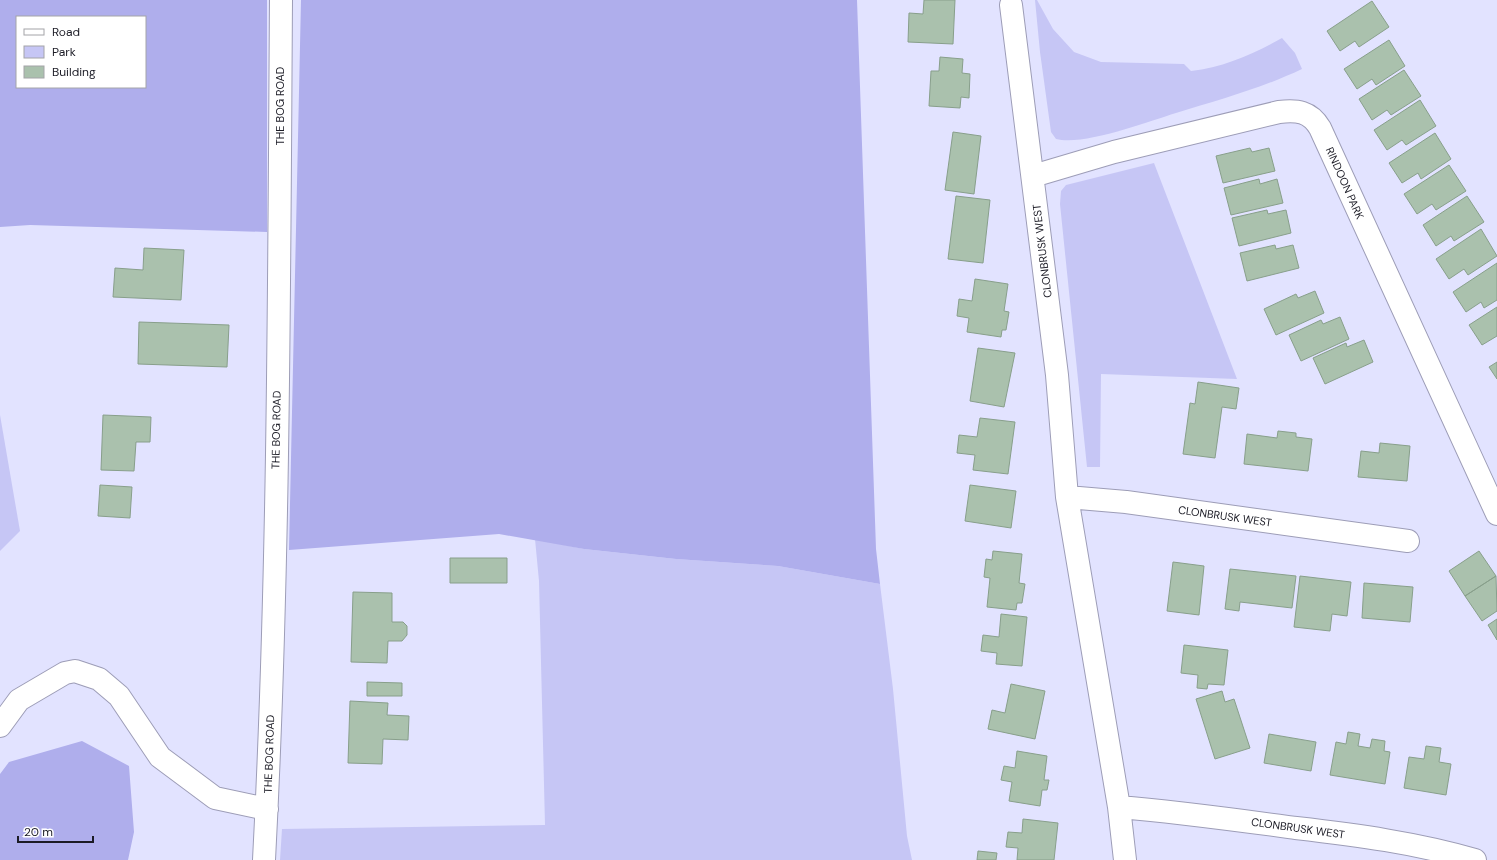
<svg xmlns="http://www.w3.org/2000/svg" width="1497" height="860" font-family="'DM Sans',sans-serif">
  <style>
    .green { fill: #c6c6f5 }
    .forest { fill: #afaeec; fill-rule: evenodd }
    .building { fill: #aac1ad; stroke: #889f8b }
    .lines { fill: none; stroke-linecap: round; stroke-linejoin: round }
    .minor-casing { stroke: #9d9db7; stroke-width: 24 }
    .minor { stroke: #fff; stroke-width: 22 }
    .labels { text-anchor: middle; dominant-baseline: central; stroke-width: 4; stroke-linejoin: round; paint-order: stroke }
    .street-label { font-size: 11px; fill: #1b1b25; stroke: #fff }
  </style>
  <rect width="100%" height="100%" fill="#e2e3ff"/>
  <!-- green -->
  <path class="green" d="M 1035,0 L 1037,0 L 1053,29 L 1074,52 L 1101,62 L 1184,64 L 1191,71 C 1224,67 1253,54 1282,38 L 1295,53 L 1302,69 C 1262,88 1219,100 1176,113 C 1147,122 1084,146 1056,139 L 1051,132 L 1040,52 Z
    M 1154,163 L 1237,379 L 1101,374 L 1100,467 L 1087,467 L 1060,204 L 1061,191 L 1066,185 Z
    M 0,415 L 20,531 L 0,551 Z
    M 535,539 L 584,549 L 676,559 L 778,566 L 880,584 L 893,689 L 907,836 L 912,860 L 280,860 L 282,829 L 545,825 L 539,581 Z"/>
  <!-- forest -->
  <path class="forest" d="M 0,0 L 267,0 L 267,232 L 30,225 L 0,227 ZM 17,17 L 145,17 L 145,87 L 17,87 Z
    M 301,0 L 857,0 L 876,549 L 880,584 L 778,566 L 676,559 L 584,549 L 499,534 L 289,550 Z
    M 82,741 L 129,766 L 134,832 L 128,860 L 0,860 L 0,774 L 9,762 Z"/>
  <!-- building -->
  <path class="building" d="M 924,0 L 955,0 L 953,44 L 908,42 L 909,13 L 923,14 Z
    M 1372,1 L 1389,27 L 1359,47 L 1355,41 L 1340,51 L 1327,31 Z
    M 1389,40 L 1405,66 L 1376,85 L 1372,79 L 1357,89 L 1344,69 Z
    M 940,57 L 963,59 L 962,73 L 970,74 L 969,98 L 961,97 L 960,108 L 929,106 L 931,71 L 939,71 Z
    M 1404,70 L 1421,96 L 1391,115 L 1387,110 L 1372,120 L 1359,99 Z
    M 1420,100 L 1436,126 L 1406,145 L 1402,140 L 1387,150 L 1374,130 Z
    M 953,132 L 981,136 L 974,194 L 945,190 Z
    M 1435,133 L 1451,159 L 1421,179 L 1418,173 L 1402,183 L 1389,163 Z
    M 1250,148 L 1252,152 L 1269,148 L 1275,171 L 1223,183 L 1216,156 Z
    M 1449,165 L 1466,191 L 1436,210 L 1432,204 L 1417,214 L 1404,194 Z
    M 1259,179 L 1260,184 L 1277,179 L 1283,203 L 1231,215 L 1224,188 Z
    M 956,196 L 990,200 L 983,263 L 948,259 Z
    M 1467,196 L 1484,222 L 1454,241 L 1451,236 L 1436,246 L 1423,225 Z
    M 1267,210 L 1268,214 L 1286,210 L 1291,233 L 1239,246 L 1232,218 Z
    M 1481,229 L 1497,256 L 1468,275 L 1464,269 L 1449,279 L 1436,259 Z
    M 1275,245 L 1276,249 L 1293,245 L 1299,268 L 1247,281 L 1240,253 Z
    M 144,248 L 184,250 L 181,300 L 113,297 L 115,268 L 143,270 Z
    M 1497,263 L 1497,300 L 1484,308 L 1481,302 L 1466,312 L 1453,292 Z
    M 975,279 L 1008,284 L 1004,311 L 1009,312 L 1006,330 L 1002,330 L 1001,337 L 967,332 L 969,318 L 957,316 L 959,299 L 972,301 Z
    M 1315,291 L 1324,313 L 1276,335 L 1264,309 L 1296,294 L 1298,298 Z
    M 1497,307 L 1497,336 L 1482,345 L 1469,325 Z
    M 1340,317 L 1349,339 L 1301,361 L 1289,335 L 1321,320 L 1323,324 Z
    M 139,322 L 229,325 L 227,367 L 138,364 Z
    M 1364,340 L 1373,362 L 1325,384 L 1313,358 L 1346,343 L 1347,347 Z
    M 978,348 L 1015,353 L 1004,407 L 970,401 Z
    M 1497,362 L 1497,379 L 1489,367 Z
    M 1198,382 L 1239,388 L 1236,409 L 1222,407 L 1215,458 L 1183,454 L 1190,403 L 1195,404 Z
    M 103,415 L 151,417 L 150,442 L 136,442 L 134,471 L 101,470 Z
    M 980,418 L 1015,422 L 1008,474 L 973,470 L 975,455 L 957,453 L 959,435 L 977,437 Z
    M 1278,431 L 1296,433 L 1296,437 L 1312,439 L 1308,471 L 1244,464 L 1247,434 L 1277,438 Z
    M 1380,443 L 1410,446 L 1407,481 L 1358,477 L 1361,451 L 1379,453 Z
    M 100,485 L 132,487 L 130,518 L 98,516 Z
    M 970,485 L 1016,491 L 1011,528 L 965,521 Z
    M 993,551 L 1022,554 L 1019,583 L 1025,584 L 1022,603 L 1017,603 L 1016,610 L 987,607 L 990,578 L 984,577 L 986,559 L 992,560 Z
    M 1479,551 L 1496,576 L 1465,596 L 1449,571 Z
    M 450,558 L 507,558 L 507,583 L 450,583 Z
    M 1173,562 L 1204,566 L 1199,615 L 1167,611 Z
    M 1230,569 L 1296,576 L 1292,608 L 1240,602 L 1239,611 L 1225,609 Z
    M 1300,576 L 1351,582 L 1347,616 L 1332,614 L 1330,631 L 1294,627 Z
    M 1496,576 L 1497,611 L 1482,621 L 1465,596 Z
    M 1364,583 L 1413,587 L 1410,622 L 1362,618 Z
    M 353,592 L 392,593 L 392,622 L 403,622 L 407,626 L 407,635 L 402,641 L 388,641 L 387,663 L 351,662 Z
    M 1001,614 L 1027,617 L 1022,666 L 996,664 L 997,653 L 981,651 L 983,635 L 999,637 Z
    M 1497,619 L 1497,640 L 1488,625 Z
    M 1184,645 L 1228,650 L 1224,685 L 1208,684 L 1207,689 L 1197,688 L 1198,675 L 1181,673 Z
    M 367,682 L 402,683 L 402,696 L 367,696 Z
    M 1011,684 L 1045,691 L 1035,739 L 988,729 L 992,710 L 1005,713 Z
    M 1222,691 L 1225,702 L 1234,699 L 1250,748 L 1215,759 L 1196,699 Z
    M 350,701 L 388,703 L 387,715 L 409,716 L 408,740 L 383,739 L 382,764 L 348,763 Z
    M 1348,732 L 1360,734 L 1358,746 L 1370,748 L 1372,739 L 1385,741 L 1384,751 L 1390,752 L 1385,784 L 1330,775 L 1336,742 L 1346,744 Z
    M 1269,734 L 1316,742 L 1311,771 L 1264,763 Z
    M 1426,746 L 1441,748 L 1439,762 L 1451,764 L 1446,795 L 1404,788 L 1409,757 L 1424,759 Z
    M 1017,751 L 1047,756 L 1044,780 L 1049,780 L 1047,790 L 1042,790 L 1040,806 L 1009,801 L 1012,782 L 1001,780 L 1004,766 L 1015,768 Z
    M 1023,819 L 1058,823 L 1054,860 L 1017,860 L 1018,848 L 1006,847 L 1008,832 L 1022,833 Z
    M 978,851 L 997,853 L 996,860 L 977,860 Z"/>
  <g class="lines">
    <defs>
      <path id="minor" d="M 1011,5 L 1057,375 L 1067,497 L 1119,807 L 1125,860
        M 1033,176 L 1114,152 L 1279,112 C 1297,110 1310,111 1320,128 L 1497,514
        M 1067,497 L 1126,502 L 1408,541
        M 0,726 L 19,700 L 65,673 L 75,671 L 99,679 L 119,696 L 160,757 L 215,798 L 267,809
        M 1119,807 C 1179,812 1237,820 1296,828 C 1356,835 1417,843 1475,860
        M 264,860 C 279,574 279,287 281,0"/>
    </defs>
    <!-- minor casing -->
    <use href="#minor" class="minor-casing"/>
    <!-- minor -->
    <use href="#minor" class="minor"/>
  </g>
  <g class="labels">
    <!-- street labels -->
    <g class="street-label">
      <text transform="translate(280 106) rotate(-90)">THE BOG ROAD</text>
      <text transform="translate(1345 183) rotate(66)">RINDOON PARK</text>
      <text transform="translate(1042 251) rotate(-97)">CLONBRUSK WEST</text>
      <text transform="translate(276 430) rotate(-89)">THE BOG ROAD</text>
      <text transform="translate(1225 516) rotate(8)">CLONBRUSK WEST</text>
      <text transform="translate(269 754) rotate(-88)">THE BOG ROAD</text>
      <text transform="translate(1298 828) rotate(8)">CLONBRUSK WEST</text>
    </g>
  </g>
  <!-- legend -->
  <rect x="16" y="16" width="130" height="72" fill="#ffffff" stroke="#a4a4a8"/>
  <rect x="24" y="29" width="20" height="6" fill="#ffffff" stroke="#a4a4a8"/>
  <text x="52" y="36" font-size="12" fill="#1b1b25">Road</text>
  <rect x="24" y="46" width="20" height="12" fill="#c6c6f5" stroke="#a4a4a8"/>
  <text x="52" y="56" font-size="12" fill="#1b1b25">Park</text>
  <rect x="24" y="66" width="20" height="12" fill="#aac1ad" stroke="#a4a4a8"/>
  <text x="52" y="76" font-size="12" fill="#1b1b25">Building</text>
  <!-- scale -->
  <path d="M18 836v6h75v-6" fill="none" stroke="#1b1b25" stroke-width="2"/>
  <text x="24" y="836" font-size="12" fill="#1b1b25" stroke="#ffffff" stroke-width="3" paint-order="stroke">20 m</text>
</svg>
